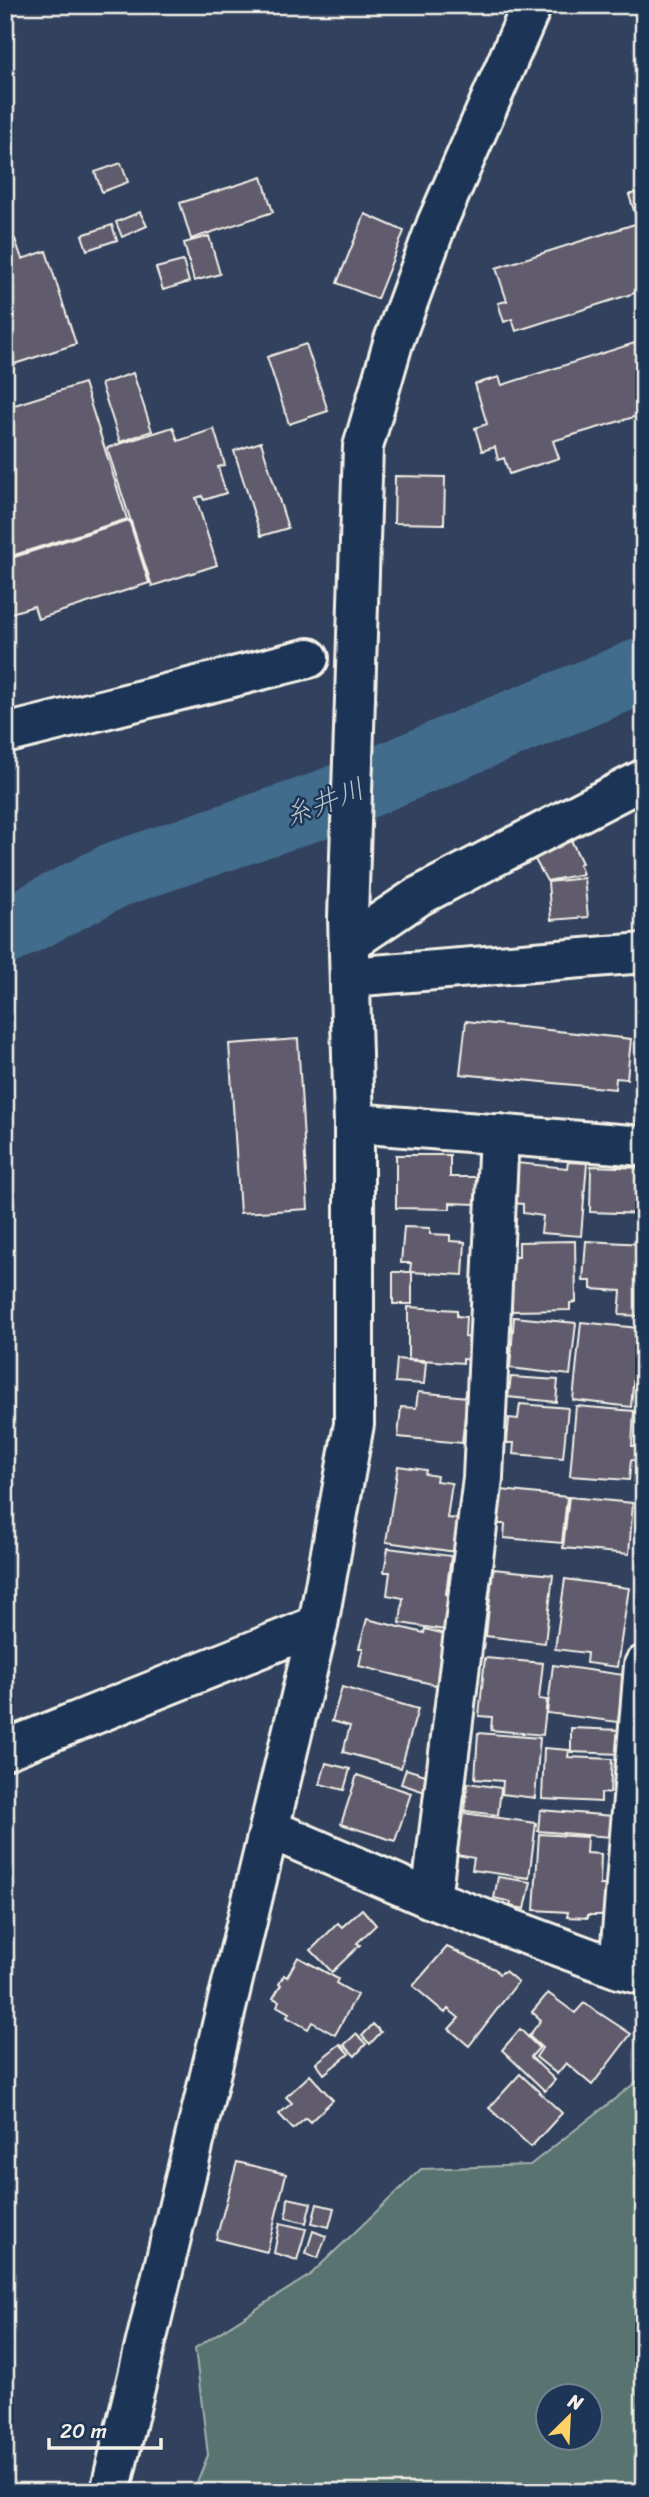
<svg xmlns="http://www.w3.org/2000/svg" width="649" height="2497" font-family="Sriracha,'Klee One',sans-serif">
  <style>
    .green { fill: #597370; stroke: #a6b2ac; stroke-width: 2; fill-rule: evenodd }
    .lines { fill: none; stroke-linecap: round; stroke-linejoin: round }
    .river { stroke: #436c8b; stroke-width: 66 }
    .building { fill: #605c6d; stroke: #f4f1e8; stroke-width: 2 }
    .minor-casing { stroke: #f4f1e8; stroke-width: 44 }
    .minor { stroke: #1d3557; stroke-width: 38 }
    .labels { text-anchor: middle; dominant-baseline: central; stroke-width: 5; stroke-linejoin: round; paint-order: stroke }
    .water-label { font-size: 28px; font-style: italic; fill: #b6c2c7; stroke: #1d3557 }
  </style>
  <rect width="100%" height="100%" fill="#31415e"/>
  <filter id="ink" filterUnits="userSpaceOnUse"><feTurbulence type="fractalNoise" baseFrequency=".0143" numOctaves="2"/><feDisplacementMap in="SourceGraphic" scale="14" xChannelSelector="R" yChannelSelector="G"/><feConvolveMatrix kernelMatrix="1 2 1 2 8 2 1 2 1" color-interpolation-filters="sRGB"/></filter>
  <g filter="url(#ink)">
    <!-- green -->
    <path class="green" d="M 644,2076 L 644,2492 L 193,2492 L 208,2455 L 195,2348 L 310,2275 L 421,2169 L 530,2165 ZM 548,2396 L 590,2396 L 590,2438 L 548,2438 Z"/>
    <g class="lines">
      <!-- river -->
      <path class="river" d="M 5,932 L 115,875 L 318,806 L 457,746 L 644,670"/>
    </g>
    <!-- building -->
    <path class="building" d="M 121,163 L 128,182 L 102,192 L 95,172 Z
      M 262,177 L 273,212 L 191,239 L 180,203 Z
      M 644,190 L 644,290 L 516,331 L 512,319 L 504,322 L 498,303 L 507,301 L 496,268 L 638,223 L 629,195 Z
      M 140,212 L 147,226 L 122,237 L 116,222 Z
      M 365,214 L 404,231 L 377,299 L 337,283 Z
      M 112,225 L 117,240 L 87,250 L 82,235 Z
      M 209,236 L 220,274 L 194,281 L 184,243 Z
      M 15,239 L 22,259 L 46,251 L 76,344 L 5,367 L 5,243 Z
      M 183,261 L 189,282 L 163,290 L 156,268 Z
      M 644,340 L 644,414 L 553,441 L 559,458 L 509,474 L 504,458 L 498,460 L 495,447 L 482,451 L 475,428 L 487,424 L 475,384 L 499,377 L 502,385 Z
      M 306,344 L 328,411 L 289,424 L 267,357 Z
      M 133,373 L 152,431 L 120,442 L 101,384 Z
      M 84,383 L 127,519 L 5,558 L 5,408 Z
      M 173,427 L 178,441 L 214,429 L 225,465 L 218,467 L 226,493 L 204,500 L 202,496 L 196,498 L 217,565 L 152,586 L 107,448 Z
      M 261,442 L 288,528 L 261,536 L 234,451 Z
      M 395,476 L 445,477 L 444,524 L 394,523 Z
      M 129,520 L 149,583 L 38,619 L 34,606 L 5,615 L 5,560 Z
      M 571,840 L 582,863 L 579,864 L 583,874 L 547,881 L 534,858 L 548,848 L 549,851 Z
      M 584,878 L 588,917 L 551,920 L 548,882 Z
      M 466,1021 L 631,1039 L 627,1079 L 616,1078 L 615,1089 L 460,1074 Z
      M 298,1039 L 308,1209 L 240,1213 L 229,1044 Z
      M 396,1155 L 450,1155 L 450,1177 L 478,1177 L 477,1204 L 450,1203 L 450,1209 L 396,1208 Z
      M 568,1162 L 587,1163 L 581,1236 L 541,1233 L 543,1216 L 523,1213 L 523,1204 L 513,1203 L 517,1163 L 567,1168 Z
      M 591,1166 L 644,1168 L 644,1214 L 590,1212 Z
      M 404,1227 L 430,1228 L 430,1234 L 450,1235 L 450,1241 L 465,1242 L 463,1275 L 410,1272 L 411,1263 L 401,1263 Z
      M 575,1241 L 576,1302 L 570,1303 L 570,1310 L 511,1311 L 509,1257 L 519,1257 L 519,1242 Z
      M 586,1241 L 644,1244 L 644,1316 L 619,1315 L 621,1291 L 591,1289 L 591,1281 L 583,1281 Z
      M 393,1272 L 412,1272 L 412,1304 L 393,1304 Z
      M 408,1307 L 457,1310 L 457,1316 L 466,1317 L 465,1337 L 476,1338 L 475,1360 L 463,1359 L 463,1363 L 408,1359 Z
      M 514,1317 L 576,1323 L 570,1375 L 510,1368 Z
      M 581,1322 L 638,1328 L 636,1347 L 644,1348 L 644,1362 L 642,1375 L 634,1374 L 631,1407 L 573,1400 Z
      M 397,1359 L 426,1362 L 424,1384 L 395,1382 Z
      M 511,1377 L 558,1380 L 556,1402 L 508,1397 Z
      M 418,1392 L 467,1397 L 462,1443 L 398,1437 L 401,1407 L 416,1408 Z
      M 520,1404 L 568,1408 L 563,1458 L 513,1454 L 514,1443 L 507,1443 L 509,1418 L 518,1419 Z
      M 576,1406 L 634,1411 L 632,1446 L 639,1446 L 639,1461 L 631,1460 L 629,1480 L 570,1476 Z
      M 398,1466 L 426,1470 L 425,1474 L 437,1476 L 436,1481 L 452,1483 L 447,1518 L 459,1519 L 456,1552 L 386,1542 Z
      M 501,1490 L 567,1497 L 562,1543 L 504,1538 L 505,1524 L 497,1524 Z
      M 569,1497 L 633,1503 L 629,1554 L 563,1548 Z
      M 388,1548 L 451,1556 L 446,1594 L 456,1596 L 451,1631 L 400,1623 L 403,1598 L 387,1595 L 390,1572 L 384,1572 Z
      M 493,1569 L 553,1575 L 545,1643 L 486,1636 Z
      M 565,1579 L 629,1588 L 617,1667 L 586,1663 L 587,1653 L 555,1649 Z
      M 367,1619 L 424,1633 L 425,1629 L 449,1635 L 440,1686 L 359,1666 L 363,1648 L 359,1648 Z
      M 485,1658 L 543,1663 L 539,1699 L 547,1700 L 543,1735 L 491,1730 L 492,1717 L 479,1716 Z
      M 553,1665 L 624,1675 L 618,1722 L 547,1713 Z
      M 342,1687 L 418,1709 L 401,1768 L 343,1752 L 350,1726 L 332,1721 Z
      M 571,1728 L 621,1730 L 621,1754 L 571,1752 Z
      M 478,1733 L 540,1738 L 535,1798 L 502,1794 L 503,1781 L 475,1779 Z
      M 544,1748 L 569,1750 L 568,1757 L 612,1759 L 610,1793 L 601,1793 L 601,1802 L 542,1799 Z
      M 326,1763 L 350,1769 L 344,1790 L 320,1784 Z
      M 406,1769 L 432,1777 L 428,1793 L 401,1784 Z
      M 357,1775 L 411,1793 L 395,1841 L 341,1824 Z
      M 468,1783 L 501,1788 L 498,1815 L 465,1811 Z
      M 540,1810 L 613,1816 L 611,1837 L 538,1831 Z
      M 463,1813 L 536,1823 L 529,1878 L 472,1870 L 474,1858 L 457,1855 Z
      M 539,1834 L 587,1837 L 586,1853 L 601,1854 L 600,1885 L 608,1885 L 607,1915 L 588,1915 L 588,1918 L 567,1917 L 568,1912 L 534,1910 Z
      M 498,1877 L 531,1882 L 525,1909 L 510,1906 L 511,1902 L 494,1898 Z
      M 362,1909 L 376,1925 L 357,1943 L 360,1945 L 332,1972 L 311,1950 L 338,1923 L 342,1927 Z
      M 447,1947 L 495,1969 L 499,1974 L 505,1971 L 518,1982 L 469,2046 L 449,2029 L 459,2018 L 448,2009 L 445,2013 L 413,1986 Z
      M 298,1957 L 338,1979 L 336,1983 L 357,1995 L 335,2035 L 312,2022 L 308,2029 L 287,2017 L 289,2013 L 277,2006 L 279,2001 L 273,1998 L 281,1985 L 279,1984 L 284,1975 L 287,1977 Z
      M 548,1993 L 575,2013 L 584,2003 L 631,2034 L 592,2085 L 566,2063 L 557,2074 L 536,2057 L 542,2048 L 529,2036 L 541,2020 L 532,2012 Z
      M 373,2024 L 381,2032 L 370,2044 L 362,2036 Z
      M 520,2029 L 539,2048 L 531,2057 L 555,2080 L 545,2091 L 502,2050 Z
      M 356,2034 L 366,2044 L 355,2056 L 344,2045 Z
      M 340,2044 L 349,2054 L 324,2074 L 316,2063 Z
      M 520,2074 L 562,2113 L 531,2147 L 489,2108 Z
      M 310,2075 L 333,2100 L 310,2122 L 306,2118 L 293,2129 L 279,2114 L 292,2103 L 286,2097 Z
      M 237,2162 L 286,2174 L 267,2252 L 216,2239 Z
      M 288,2198 L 311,2203 L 306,2223 L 286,2218 Z
      M 317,2204 L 334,2208 L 329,2227 L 312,2223 Z
      M 280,2223 L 306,2229 L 297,2260 L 274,2253 Z
      M 313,2231 L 326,2236 L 318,2258 L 306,2253 Z"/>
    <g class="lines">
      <defs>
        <path id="minor" d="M 5,734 L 309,658
          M 349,943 L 419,896 L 644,779
          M 350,977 L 644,953
          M 354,1123 L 644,1146
          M 5,1750 L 318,1625
          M 270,1829 L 431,1899 L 619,1969 L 644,1975
          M 431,1899 L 483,1478 L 499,1134
          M 619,1969 L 644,1665
          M 110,2492 L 318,1625 L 354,1424 L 354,1123 L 348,918 L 363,447 L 393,343 L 437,223 L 532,5"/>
      </defs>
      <!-- minor casing -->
      <use href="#minor" class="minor-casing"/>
      <!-- minor -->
      <use href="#minor" class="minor"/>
    </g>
  </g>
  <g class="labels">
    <!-- water labels -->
    <g class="water-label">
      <text transform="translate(324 802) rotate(-21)">糸井川</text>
    </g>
  </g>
  <!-- margin -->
  <rect width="649" height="2497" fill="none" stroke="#1d3557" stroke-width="28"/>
  <rect x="14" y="14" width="621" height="2469" fill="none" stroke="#f4f1e8" stroke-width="2.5" filter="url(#ink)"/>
  <!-- north arrow -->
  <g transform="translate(569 2417) rotate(24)"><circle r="33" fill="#1d3557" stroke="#738091" stroke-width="2"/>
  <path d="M0-5L12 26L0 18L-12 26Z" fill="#ffd166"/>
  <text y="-10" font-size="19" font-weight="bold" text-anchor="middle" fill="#f4f1e8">N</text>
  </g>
  <!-- scale -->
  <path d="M49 2438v10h112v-10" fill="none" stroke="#f4f1e8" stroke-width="3.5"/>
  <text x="60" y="2438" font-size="21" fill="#f4f1e8" stroke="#1d3557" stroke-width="5" paint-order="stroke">20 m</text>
</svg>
